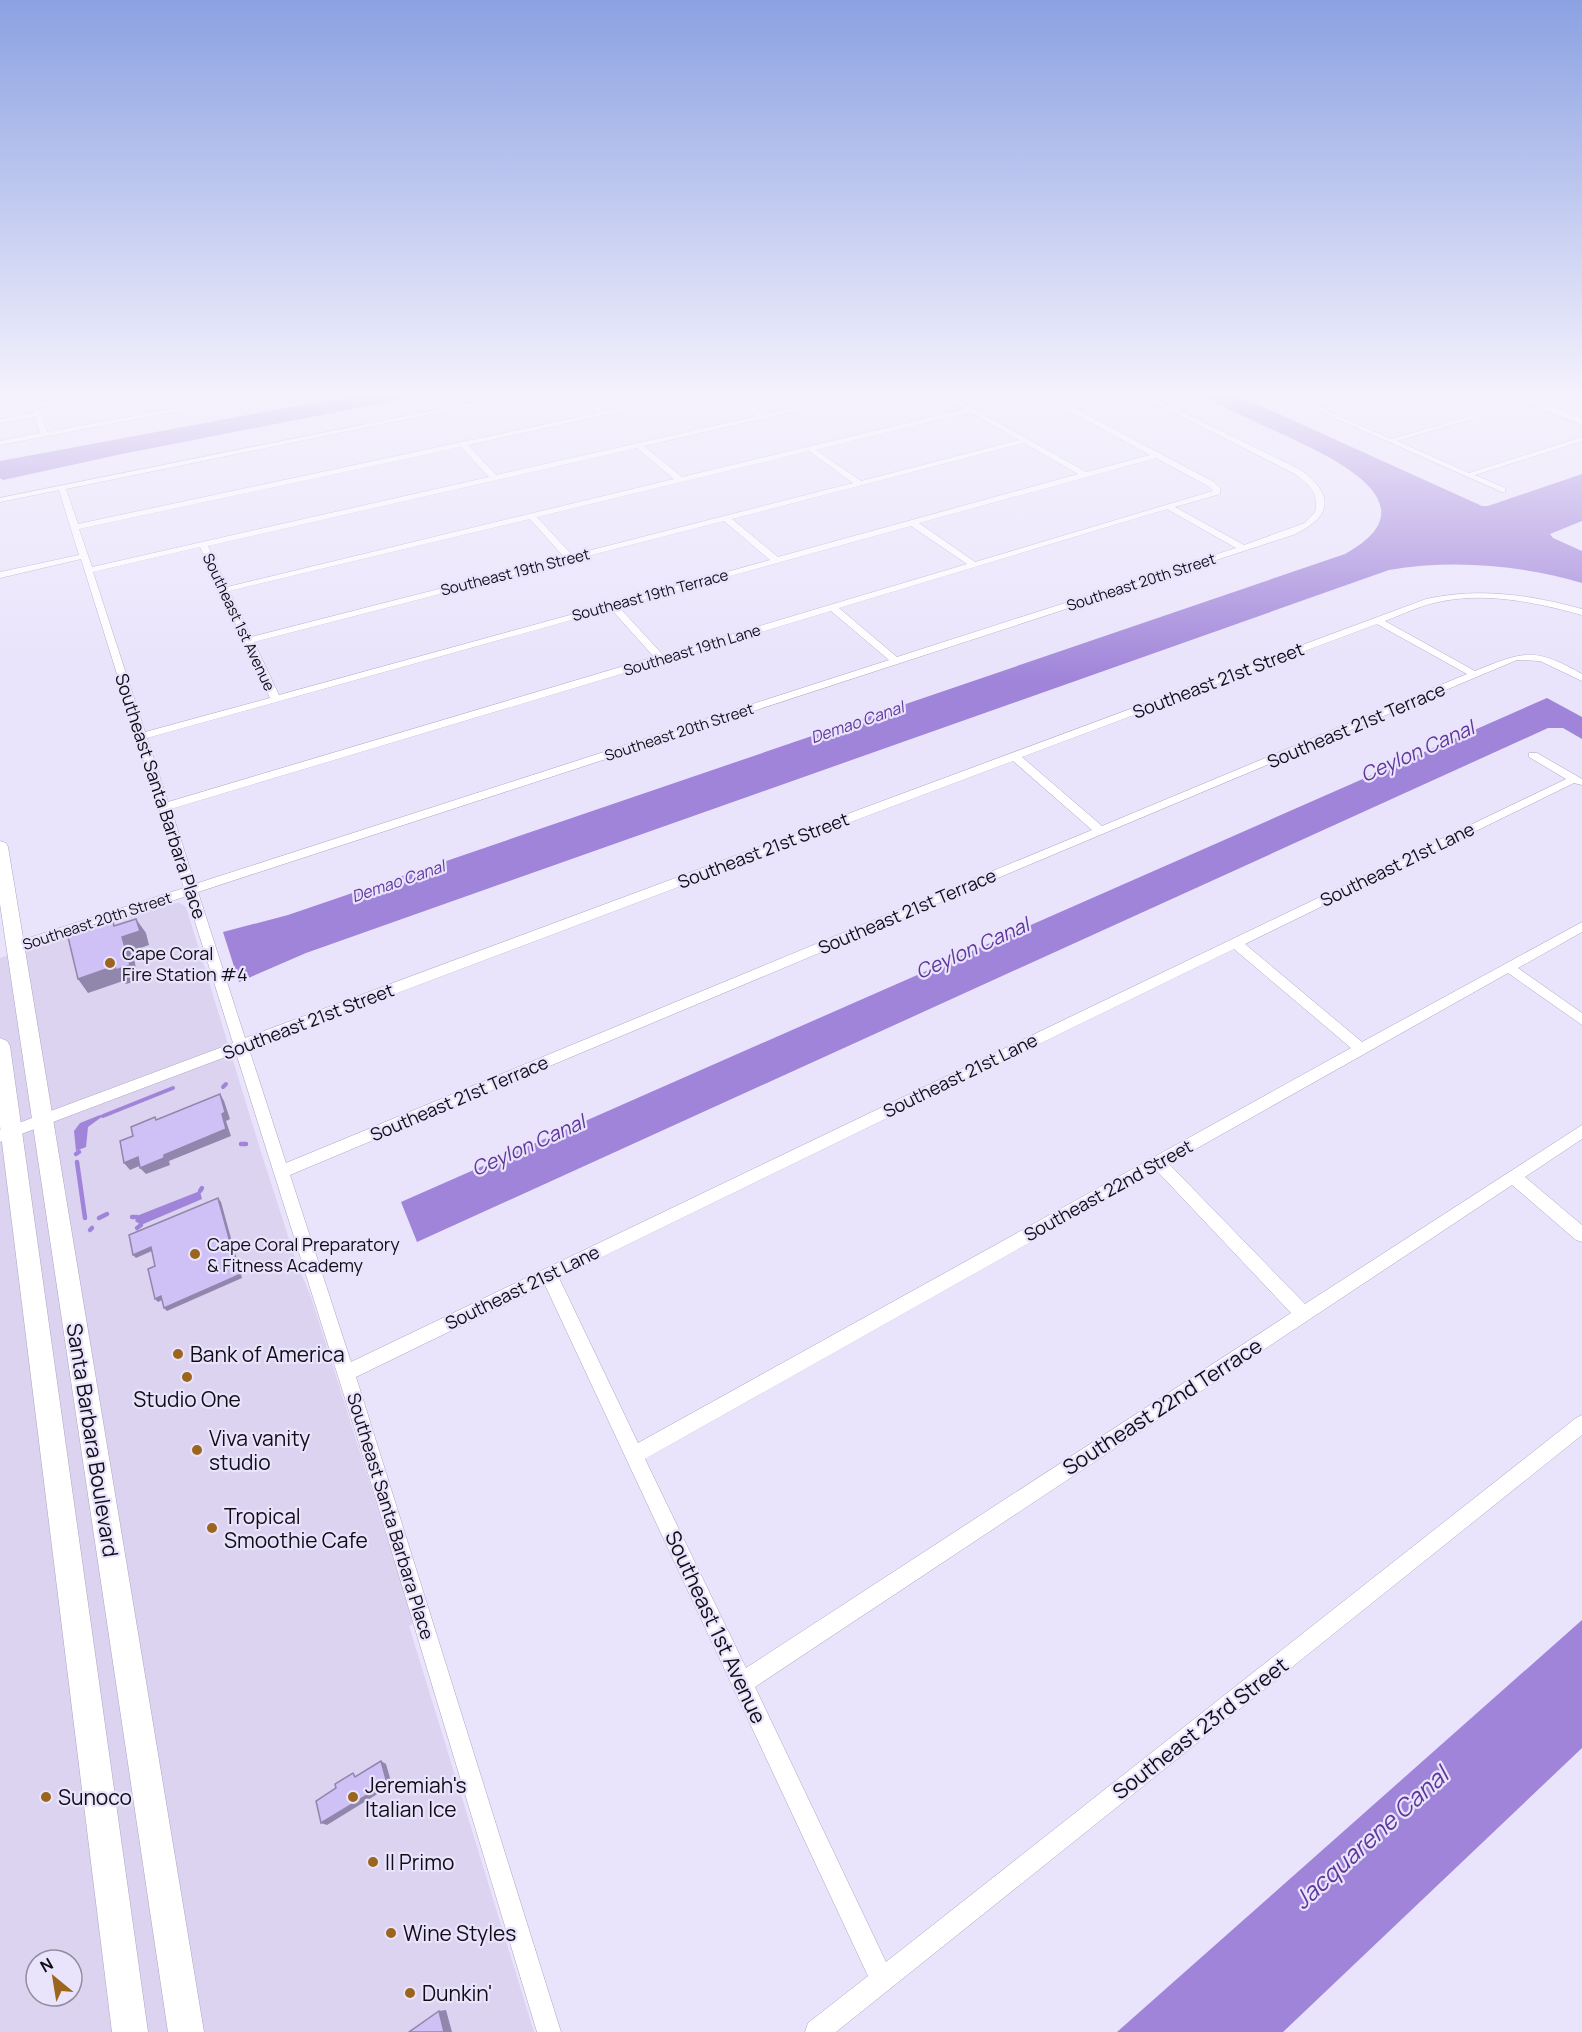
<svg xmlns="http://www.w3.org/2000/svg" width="1582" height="2032" font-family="Manrope,sans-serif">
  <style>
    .built { fill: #dbd3f0; fill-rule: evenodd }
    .water { fill: #a084d9 }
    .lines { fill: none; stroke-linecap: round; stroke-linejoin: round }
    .stream-far1 { stroke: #a084d9; stroke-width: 4 }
    .stream { stroke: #a084d9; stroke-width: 4.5 }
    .street-casing { stroke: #ada5c2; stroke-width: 1 }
    .secondary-casing { stroke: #ada5c2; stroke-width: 1 }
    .street { fill: #fff; fill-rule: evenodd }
    .secondary { fill: #fff; fill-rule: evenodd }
    .shaded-wall { fill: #9186ac }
    .building { fill: #cfc0f6; stroke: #9186ac; stroke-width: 1.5 }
    .poi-dot { fill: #9b651e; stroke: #e9e3fb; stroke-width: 2 }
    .labels { text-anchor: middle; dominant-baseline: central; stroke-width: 4.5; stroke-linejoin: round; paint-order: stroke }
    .far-street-label { font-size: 15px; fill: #100d17; stroke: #e9e3fb }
    .far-water-label { font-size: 16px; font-style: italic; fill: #5f379c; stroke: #e9e3fb }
    .street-label { font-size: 18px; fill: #100d17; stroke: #e9e3fb }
    .poi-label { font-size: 18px; fill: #100d17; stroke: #e9e3fb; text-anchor: start }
    .water-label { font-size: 20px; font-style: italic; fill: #5f379c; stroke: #e9e3fb }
    .near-poi-label { font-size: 21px; fill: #100d17; stroke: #e9e3fb; text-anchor: start }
    .near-street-label { font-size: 21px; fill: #100d17; stroke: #e9e3fb }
    .near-water-label { font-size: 24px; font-style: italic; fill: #5f379c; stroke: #e9e3fb }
  </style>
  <rect width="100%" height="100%" fill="#e9e3fb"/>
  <!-- built -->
  <path class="built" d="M 167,903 L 180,903 L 186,907 L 261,1152 L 296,1261 L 311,1297 L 414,1623 L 409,1626 L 534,2032 L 0,2032 L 0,958 ZM 36,1960 L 72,1960 L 72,1996 L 36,1996 Z"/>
  <!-- water -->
  <path class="water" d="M 350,396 L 418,396 L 122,454 L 3,480 L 0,478 L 0,461 Z
    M 1200,396 L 1239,396 L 1482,506 L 1488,506 L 1582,474 L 1582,521 L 1550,534 L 1553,538 L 1582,551 L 1582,583 C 1520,565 1453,559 1389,570 L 306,953 L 239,982 L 223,932 L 288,915 L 1345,554 C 1436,504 1333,458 1284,435 C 1256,422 1228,409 1200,396 Z
    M 1547,698 L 1582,717 L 1582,739 L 1563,728 L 1548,728 L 417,1242 L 401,1202 Z
    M 100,1115 L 103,1116 L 88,1127 L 86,1147 L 76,1151 L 74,1131 L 80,1123 Z
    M 200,1191 L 202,1199 L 195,1202 L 141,1225 L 135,1221 L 139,1215 Z
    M 1582,1620 L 1582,1748 L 1283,2032 L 1117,2032 Z"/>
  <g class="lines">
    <!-- stream-far1 -->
    <path class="stream-far1" d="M 223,1087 L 226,1084
      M 103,1116 L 173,1088"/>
    <!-- stream -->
    <path class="stream" d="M 241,1144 L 246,1144
      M 76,1154 L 79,1152
      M 77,1162 L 85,1218
      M 200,1191 L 202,1188
      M 132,1217 L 137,1217
      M 99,1218 L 107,1214
      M 137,1228 L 141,1225
      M 90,1230 L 92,1228"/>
    <defs>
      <path id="street" d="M 29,396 L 35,396 L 38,404 L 74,396 L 87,396 L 39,408 L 47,432 L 242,396 L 257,396 L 0,445 L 0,441 L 40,433 L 35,417 L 0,423 L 0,419 L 34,413 Z
        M 505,396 L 519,396 L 66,489 L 78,524 L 598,413 L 580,396 L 587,396 L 604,412 L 676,396 L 690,396 L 468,445 L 496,475 L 758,416 L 731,396 L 739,396 L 765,415 L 847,396 L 860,396 L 644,446 L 682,477 L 965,409 L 943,396 L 951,396 L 1086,472 L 1150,455 L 1042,396 L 1051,396 L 1068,406 L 1105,396 L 1117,396 L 1074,408 L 1214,482 L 1220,488 L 1220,494 L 1175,507 L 1244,545 L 1305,523 L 1315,512 C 1320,495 1309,484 1295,474 L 1141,396 L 1150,396 L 1301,470 C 1336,496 1331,518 1293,535 L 198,892 L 245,1038 L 1426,599 C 1479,587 1531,595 1582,609 L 1582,615 C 1533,602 1484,591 1434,603 C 1417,607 1401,615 1385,621 L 1475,671 C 1524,651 1534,647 1582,674 L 1582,681 L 1540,661 L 1517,660 L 290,1175 L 351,1362 L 1566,779 L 1529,757 L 1529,753 L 1537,753 L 1582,779 L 1582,785 L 1574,783 L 1245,944 L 1362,1042 L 1582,922 L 1582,932 L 1518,968 L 1582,1013 L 1582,1025 L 1508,973 L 1169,1164 L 1305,1304 L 1582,1125 L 1582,1139 L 1525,1177 L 1582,1225 L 1582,1242 L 1576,1240 L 1512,1185 L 755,1687 L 886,1962 L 1576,1418 L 1582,1415 L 1582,1435 L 836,2032 L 805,2032 L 808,2023 L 868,1976 L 545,1285 L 356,1377 L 561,2032 L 537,2032 L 355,1430 L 236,1053 L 0,1142 L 0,1130 L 233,1043 L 187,896 L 15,952 L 9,947 L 10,944 L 184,888 L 81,559 L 0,578 L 0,572 L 79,555 L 59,490 L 0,502 L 0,498 ZM 970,412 L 1019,440 L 861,481 L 816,450 ZM 1024,443 L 1078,474 L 778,557 L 732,519 ZM 461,447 L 489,477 L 92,567 L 79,529 ZM 637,448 L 674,479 L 227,587 L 208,546 ZM 809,451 L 853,483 L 572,555 L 537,517 ZM 1156,458 L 1208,486 L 1213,491 L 975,562 L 919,523 ZM 1167,509 L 1236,548 L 897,657 L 839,608 ZM 530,519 L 564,557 L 251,637 L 229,591 ZM 724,521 L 770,560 L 279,695 L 254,642 ZM 911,526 L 967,564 L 663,655 L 619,607 ZM 200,547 L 270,698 L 145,732 L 93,572 ZM 611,609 L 654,657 L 168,802 L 147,738 ZM 831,611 L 889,660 L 195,884 L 171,809 ZM 1377,624 L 1467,674 L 1102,826 L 1022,757 ZM 1013,761 L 1092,830 L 286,1163 L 249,1049 ZM 1234,949 L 1351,1048 L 638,1443 L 559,1278 ZM 1157,1171 L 1291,1313 L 746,1668 L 645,1459 Z
        M 1285,396 C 1299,396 1310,408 1322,408 C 1336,408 1355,396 1374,396 L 1327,411 L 1391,439 L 1535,398 L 1535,400 L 1397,441 L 1469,473 L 1582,437 L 1582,441 L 1475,475 L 1505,488 L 1505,492 L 1502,492 Z"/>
      <path id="secondary" d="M 1509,396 L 1524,396 L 1582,418 L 1582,425 Z
        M 0,841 L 6,843 L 8,847 L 204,2032 L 168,2032 L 0,904 Z
        M 0,1038 L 7,1041 L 10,1046 L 148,2032 L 112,2032 L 0,1126 Z"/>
    </defs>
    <!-- street casing -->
    <use href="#street" class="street-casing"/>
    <!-- secondary casing -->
    <use href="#secondary" class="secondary-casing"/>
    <!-- street -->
    <use href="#street" class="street"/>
    <!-- secondary -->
    <use href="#secondary" class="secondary"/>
  </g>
  <!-- shaded-wall -->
  <path class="shaded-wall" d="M 136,919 L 146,933 L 149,945 L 132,951 L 139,980 L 126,984 L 123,981 L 88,993 L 78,979 L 122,937 Z
    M 220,1094 L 224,1101 L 230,1119 L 226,1121 L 231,1136 L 169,1161 L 170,1165 L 146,1174 L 140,1168 L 164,1155 L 222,1114 Z
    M 138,1157 L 144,1164 L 130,1170 L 124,1163 Z
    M 218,1198 L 221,1202 L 242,1278 L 167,1311 L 164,1308 Z
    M 151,1247 L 154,1250 L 136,1258 L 133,1255 Z
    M 161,1296 L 164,1299 L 158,1302 L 155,1299 Z
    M 381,1761 L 386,1764 L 392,1785 L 327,1825 L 321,1823 Z
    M 446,2010 L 452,2032 L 444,2032 L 439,2011 Z"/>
  <!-- building -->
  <path class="building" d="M 136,919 L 140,931 L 122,937 L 130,965 L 116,970 L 115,966 L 78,979 L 68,937 L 86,931 L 86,928 L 99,923 L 99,926 L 113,922 L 114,926 Z
    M 220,1094 L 225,1112 L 222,1114 L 226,1129 L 164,1155 L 164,1158 L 140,1168 L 138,1157 L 124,1163 L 120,1141 L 133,1136 L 131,1127 L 155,1117 L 156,1120 Z
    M 218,1198 L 239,1275 L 164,1308 L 161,1296 L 155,1299 L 148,1269 L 155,1266 L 151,1247 L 133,1255 L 129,1235 Z
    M 381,1761 L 387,1783 L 321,1823 L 316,1801 L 336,1788 L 335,1784 L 353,1773 L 355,1777 Z
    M 439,2011 L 444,2032 L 409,2032 Z"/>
  <!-- sky -->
  <linearGradient id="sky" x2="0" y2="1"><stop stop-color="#8ba1e2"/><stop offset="0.58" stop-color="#f5f2fd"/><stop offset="1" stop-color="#f5f2fd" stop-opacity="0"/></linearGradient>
  <rect width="1582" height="681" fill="url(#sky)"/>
  <!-- markers -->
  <g class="poi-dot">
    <circle cx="110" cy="963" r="6"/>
    <circle cx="195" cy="1254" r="6"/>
    <circle cx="178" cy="1354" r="6"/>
    <circle cx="187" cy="1377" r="6"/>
    <circle cx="197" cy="1450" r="6"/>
    <circle cx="212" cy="1528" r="6"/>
    <circle cx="46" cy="1797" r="6"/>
    <circle cx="353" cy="1797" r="6"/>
    <circle cx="373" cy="1862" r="6"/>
    <circle cx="391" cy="1933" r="6"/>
    <circle cx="410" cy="1993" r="6"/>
  </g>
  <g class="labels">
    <!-- far-street labels -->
    <g class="far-street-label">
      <text transform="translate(515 572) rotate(-14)">Southeast 19th Street</text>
      <text transform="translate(1141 582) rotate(-18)">Southeast 20th Street</text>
      <text transform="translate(650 595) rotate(-15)">Southeast 19th Terrace</text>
      <text transform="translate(239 622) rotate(65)">Southeast 1st Avenue</text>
      <text transform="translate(692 650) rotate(-17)">Southeast 19th Lane</text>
      <text transform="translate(679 732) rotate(-18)">Southeast 20th Street</text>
      <text transform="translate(97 921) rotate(-18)">Southeast 20th Street</text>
    </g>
    <!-- far-water labels -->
    <g class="far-water-label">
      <text transform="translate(857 722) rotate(-19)">Demao Canal</text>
      <text transform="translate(398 881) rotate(-19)">Demao Canal</text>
    </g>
    <!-- street labels -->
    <g class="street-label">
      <text transform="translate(1218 680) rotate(-21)">Southeast 21st Street</text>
      <text transform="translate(1356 725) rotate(-23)">Southeast 21st Terrace</text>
      <text transform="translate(161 796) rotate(72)">Southeast Santa Barbara Place</text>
      <text transform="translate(763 850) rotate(-21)">Southeast 21st Street</text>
      <text transform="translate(1397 864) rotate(-26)">Southeast 21st Lane</text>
      <text transform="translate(907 911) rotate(-23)">Southeast 21st Terrace</text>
      <text transform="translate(308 1021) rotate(-21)">Southeast 21st Street</text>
      <text transform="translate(960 1075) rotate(-26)">Southeast 21st Lane</text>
      <text transform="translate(459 1098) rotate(-23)">Southeast 21st Terrace</text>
      <text transform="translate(1108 1190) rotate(-29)">Southeast 22nd Street</text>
      <text transform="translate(522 1287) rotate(-26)">Southeast 21st Lane</text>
      <text transform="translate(391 1516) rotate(73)">Southeast Santa Barbara Place</text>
    </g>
    <!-- poi labels -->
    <g class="poi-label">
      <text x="122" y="953">Cape Coral<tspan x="122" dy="21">Fire Station #4</tspan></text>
      <text x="207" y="1244">Cape Coral Preparatory<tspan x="207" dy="21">&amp; Fitness Academy</tspan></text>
    </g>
    <!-- water labels -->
    <g class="water-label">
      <text transform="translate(1417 751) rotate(-24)">Ceylon Canal</text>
      <text transform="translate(972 948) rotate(-24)">Ceylon Canal</text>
      <text transform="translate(528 1145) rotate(-24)">Ceylon Canal</text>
    </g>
    <!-- near-poi labels -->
    <g class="near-poi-label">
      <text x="190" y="1354">Bank of America</text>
      <text x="187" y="1399" text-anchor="middle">Studio One</text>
      <text x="209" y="1438">Viva vanity<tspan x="209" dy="24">studio</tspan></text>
      <text x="224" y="1516">Tropical<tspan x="224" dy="24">Smoothie Cafe</tspan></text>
      <text x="365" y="1785">Jeremiah's<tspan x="365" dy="24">Italian Ice</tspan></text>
      <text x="58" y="1797">Sunoco</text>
      <text x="385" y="1862">Il Primo</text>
      <text x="403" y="1933">Wine Styles</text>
      <text x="422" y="1993">Dunkin'</text>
    </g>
    <!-- near-street labels -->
    <g class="near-street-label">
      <text transform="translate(1162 1406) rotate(-33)">Southeast 22nd Terrace</text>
      <text transform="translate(93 1440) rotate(81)">Santa Barbara Boulevard</text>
      <text transform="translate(716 1627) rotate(65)">Southeast 1st Avenue</text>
      <text transform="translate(1200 1728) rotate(-38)">Southeast 23rd Street</text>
    </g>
    <!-- near-water labels -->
    <g class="near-water-label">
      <text transform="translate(1370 1837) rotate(-42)">Jacquarene Canal</text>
    </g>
  </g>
  <!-- north arrow -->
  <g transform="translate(54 1978) rotate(330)"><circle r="28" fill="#e9e3fb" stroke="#928da0" stroke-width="1.5"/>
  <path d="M0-4.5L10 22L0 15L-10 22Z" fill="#9b651e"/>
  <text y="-9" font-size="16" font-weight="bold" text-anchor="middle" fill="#100d17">N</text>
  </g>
</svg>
